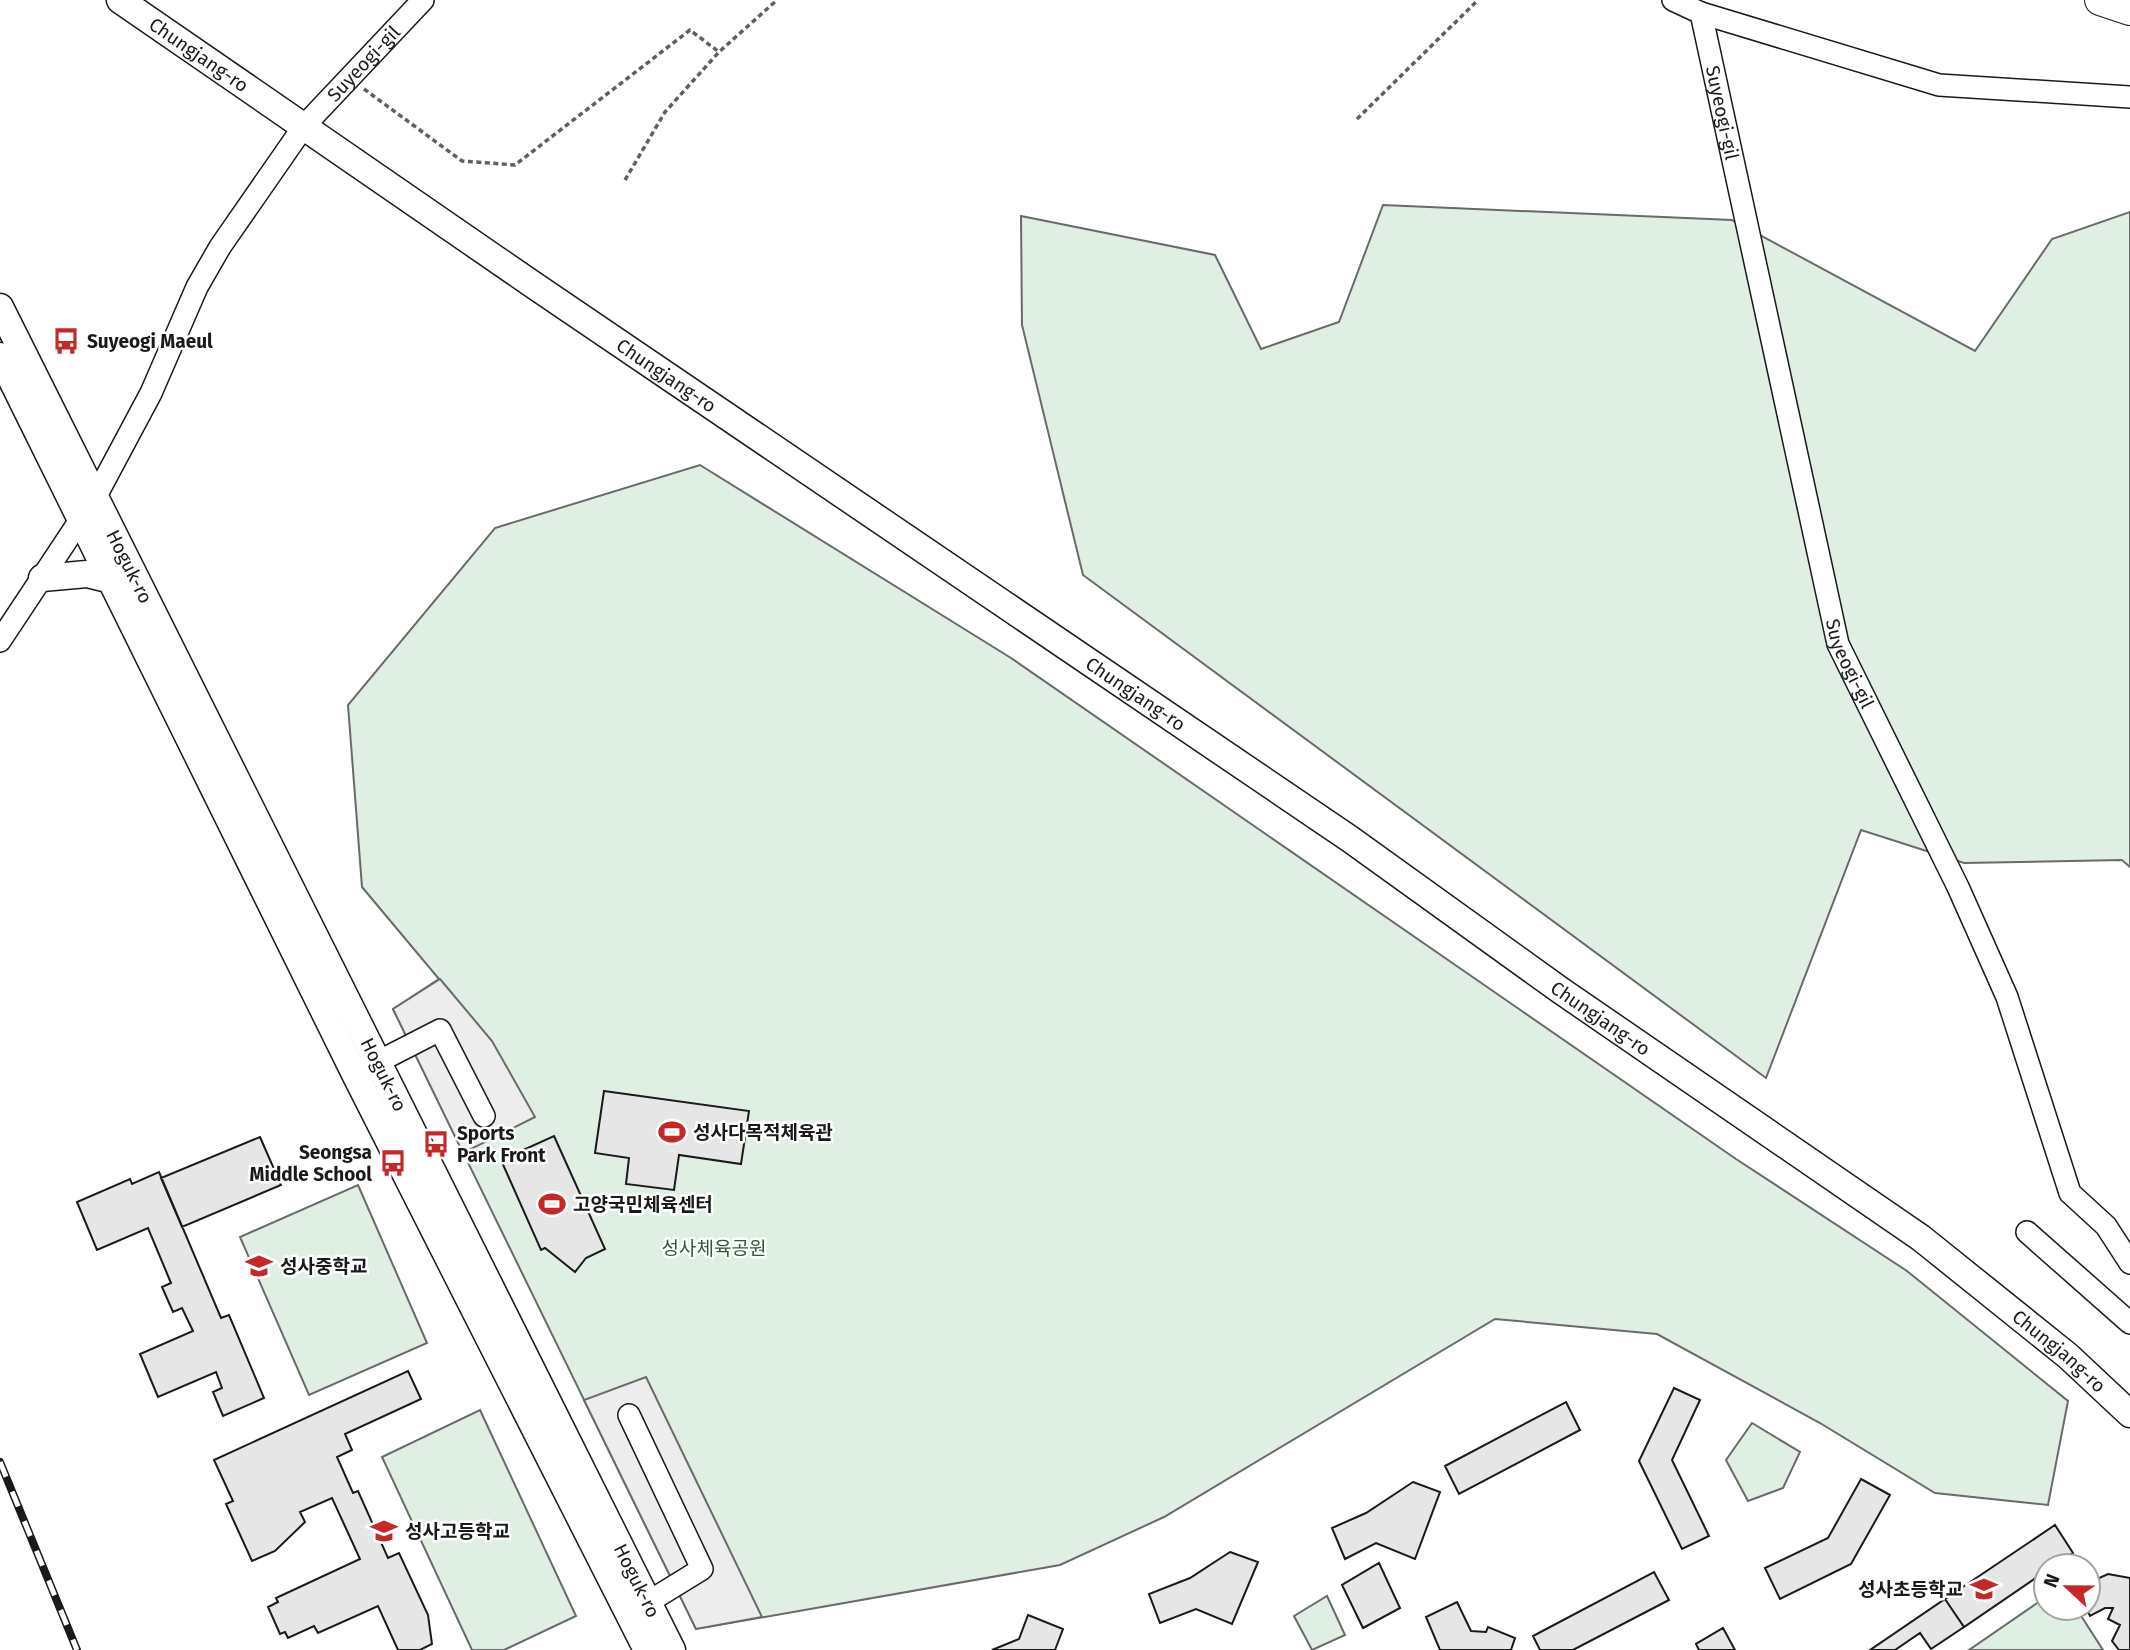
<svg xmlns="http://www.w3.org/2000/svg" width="2130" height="1650" font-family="'Fira Sans','Noto Sans KR',sans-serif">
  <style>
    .green { fill: #e0efe3; stroke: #6a6a6a; stroke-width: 2 }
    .parking { fill: #ededed; stroke: #6a6a6a; stroke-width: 2 }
    .building { fill: #e6e6e6; stroke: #1a1a1a; stroke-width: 2 }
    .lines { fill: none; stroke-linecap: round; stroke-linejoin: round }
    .minor-casing { stroke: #1a1a1a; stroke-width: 24 }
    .major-casing { stroke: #1a1a1a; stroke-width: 29 }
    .highway-casing { stroke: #1a1a1a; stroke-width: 32 }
    .path { stroke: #5f5f5f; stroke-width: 3.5; stroke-dasharray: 5 3.5; stroke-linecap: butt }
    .minor { stroke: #fff; stroke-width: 21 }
    .major { stroke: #fff; stroke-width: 26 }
    .highway { stroke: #fff; stroke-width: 30 }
    .rail-casing { stroke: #1a1a1a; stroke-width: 8 }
    .rail { stroke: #fff; stroke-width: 5; stroke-dasharray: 16; stroke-linecap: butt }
    .labels { text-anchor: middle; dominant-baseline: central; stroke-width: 5; stroke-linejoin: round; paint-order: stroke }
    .street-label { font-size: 19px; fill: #1a1a1a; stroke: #fff }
    .poi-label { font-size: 19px; font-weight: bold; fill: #1a1a1a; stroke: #fff; text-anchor: start }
    .park-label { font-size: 19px; fill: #2b5a34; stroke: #fff }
  </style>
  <rect width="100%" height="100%" fill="#fff"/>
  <!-- green -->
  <path class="green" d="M 1383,205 L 1732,220 L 1975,351 L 2052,239 L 2130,212 L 2130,867 L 2122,860 L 1964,863 L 1861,830 L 1766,1078 L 1083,575 L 1022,325 L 1021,216 L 1215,255 L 1261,349 L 1339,322 Z
    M 700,465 L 1011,658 L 1736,1159 L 1907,1271 L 2068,1401 L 2048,1505 L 1935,1493 L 1820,1423 L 1657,1334 L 1495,1319 L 1164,1517 L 1060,1565 L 696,1629 L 393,1009 L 439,979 L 362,887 L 348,705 L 495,528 Z
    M 358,1185 L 427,1343 L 309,1395 L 240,1237 Z
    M 480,1410 L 576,1616 L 504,1650 L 472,1650 L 382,1457 Z
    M 1752,1423 L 1800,1452 L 1783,1488 L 1748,1501 L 1726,1460 Z
    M 1327,1596 L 1345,1635 L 1312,1650 L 1294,1616 Z
    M 2046,1597 L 2046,1608 L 2076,1608 L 2103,1650 L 1969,1650 Z"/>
  <!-- parking -->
  <path class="parking" d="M 440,979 L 492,1041 L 535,1117 L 463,1153 L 393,1009 Z
    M 646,1377 L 762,1617 L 696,1629 L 584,1400 Z"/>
  <!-- building -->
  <path class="building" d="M 604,1091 L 749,1111 L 741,1164 L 679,1155 L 674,1190 L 626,1184 L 629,1158 L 595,1153 Z
    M 554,1136 L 605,1249 L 586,1258 L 575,1272 L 545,1248 L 541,1250 L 501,1160 Z
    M 260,1137 L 281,1185 L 182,1227 L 161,1178 Z
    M 159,1172 L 221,1318 L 229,1315 L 264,1398 L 223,1416 L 213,1392 L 222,1388 L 216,1372 L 158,1397 L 140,1354 L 193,1331 L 182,1308 L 173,1312 L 162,1287 L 171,1283 L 148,1228 L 97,1250 L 77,1202 L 130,1179 L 132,1184 Z
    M 408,1371 L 421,1399 L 345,1434 L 352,1450 L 337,1457 L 353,1493 L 358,1491 L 388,1558 L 399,1553 L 428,1615 L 432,1644 L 420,1650 L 398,1650 L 378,1606 L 318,1633 L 314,1626 L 288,1638 L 285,1632 L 280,1634 L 268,1607 L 278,1602 L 276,1598 L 360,1559 L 332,1498 L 300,1512 L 305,1522 L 275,1551 L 252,1561 L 226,1504 L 233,1501 L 214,1460 Z
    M 1674,1388 L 1700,1400 L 1672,1460 L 1709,1536 L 1682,1549 L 1639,1461 Z
    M 1566,1402 L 1580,1430 L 1459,1494 L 1445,1466 Z
    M 1861,1479 L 1890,1495 L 1851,1564 L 1780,1599 L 1765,1568 L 1828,1538 Z
    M 1413,1482 L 1440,1492 L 1415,1559 L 1376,1543 L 1345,1559 L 1332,1528 L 1366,1513 Z
    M 2055,1525 L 2073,1553 L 2054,1566 L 2046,1566 L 2046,1571 L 1964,1627 L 1945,1599 Z
    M 1230,1552 L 1258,1562 L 1232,1624 L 1196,1609 L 1160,1623 L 1149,1594 L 1190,1578 Z
    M 1379,1563 L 1400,1608 L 1363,1628 L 1342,1585 Z
    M 1654,1572 L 1669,1600 L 1573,1650 L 1540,1650 L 1533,1636 Z
    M 2108,1574 L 2130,1578 L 2130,1650 L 2119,1650 L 2112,1641 L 2120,1625 L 2108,1619 L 2113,1608 L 2105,1608 L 2090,1616 L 2086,1608 L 2091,1594 L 2088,1583 Z
    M 1945,1599 L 1964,1627 L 1931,1649 L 1920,1633 L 1895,1650 L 1870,1650 Z
    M 1457,1602 L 1471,1631 L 1486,1632 L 1488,1627 L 1515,1638 L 1511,1650 L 1440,1650 L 1426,1617 Z
    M 1028,1615 L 1063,1629 L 1055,1650 L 992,1650 L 1019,1639 Z
    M 1723,1628 L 1735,1650 L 1699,1650 L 1696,1644 Z"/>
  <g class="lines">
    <defs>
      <g id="minor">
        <path d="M 1673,0 L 1701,13 L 1939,85 L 2130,97"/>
        <path id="s1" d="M 1701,13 L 1838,644 L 1958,887 L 2007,997 L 2070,1193 L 2106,1226 L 2130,1263"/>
        <path id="s2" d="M 0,641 L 96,496 L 151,393 L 197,287 L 220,247 L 304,126 L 423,0"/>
        <path d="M 366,1068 L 440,1030 L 484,1116"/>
        <path d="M 2027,1232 L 2130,1323"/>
        <path d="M 629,1415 L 702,1569 L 637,1609"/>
      </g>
      <g id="major">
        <path id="s3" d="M 120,0 L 535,286 L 1350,839 L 1560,990 L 1921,1238 L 2068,1356 L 2130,1414"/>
        <path id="s4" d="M 0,307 L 672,1650"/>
        <path d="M 0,356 L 356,1076 L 647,1650"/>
        <path d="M 42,578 L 87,574 L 111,580"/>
      </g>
      <path id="highway" d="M 2100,0 L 2130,10"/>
    </defs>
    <!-- minor casing -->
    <use href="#minor" class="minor-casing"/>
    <!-- major casing -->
    <use href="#major" class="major-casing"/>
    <!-- highway casing -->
    <use href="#highway" class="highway-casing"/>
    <!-- path -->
    <path class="path" d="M 364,89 L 462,161 L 515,165 L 690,30 L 719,52
      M 1357,119 L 1478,0
      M 625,180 L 665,112 L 719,52 L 777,0"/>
    <!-- minor -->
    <use href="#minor" class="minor"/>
    <!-- major -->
    <use href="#major" class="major"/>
    <!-- highway -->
    <use href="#highway" class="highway"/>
    <defs>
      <path id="rail" d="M 0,1462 L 77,1650"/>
    </defs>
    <!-- rail casing -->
    <use href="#rail" class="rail-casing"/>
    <!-- rail -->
    <use href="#rail" class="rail"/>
  </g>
  <!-- icons -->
  <defs>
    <symbol id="bus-bare" viewBox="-9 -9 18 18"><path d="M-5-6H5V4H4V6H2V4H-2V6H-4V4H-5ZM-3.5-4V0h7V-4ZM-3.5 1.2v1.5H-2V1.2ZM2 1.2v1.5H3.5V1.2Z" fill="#c62828" stroke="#fff" stroke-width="2.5" paint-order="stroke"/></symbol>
    <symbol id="stadium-bare" viewBox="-9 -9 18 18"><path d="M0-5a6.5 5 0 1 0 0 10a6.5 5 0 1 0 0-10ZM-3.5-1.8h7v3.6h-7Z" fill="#c62828" stroke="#fff" stroke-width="2.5" paint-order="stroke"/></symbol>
    <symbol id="school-bare" viewBox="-9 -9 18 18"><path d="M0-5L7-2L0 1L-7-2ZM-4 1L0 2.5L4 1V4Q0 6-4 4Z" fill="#c62828" stroke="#fff" stroke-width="2.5" paint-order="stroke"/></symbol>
  </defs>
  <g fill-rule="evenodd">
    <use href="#bus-bare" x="47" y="322" width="38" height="38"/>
    <use href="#stadium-bare" x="653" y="1113" width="38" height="38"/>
    <use href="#bus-bare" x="417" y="1125" width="38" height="38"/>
    <use href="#bus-bare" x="374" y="1144" width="38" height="38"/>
    <use href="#stadium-bare" x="533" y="1185" width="38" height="38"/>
    <use href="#school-bare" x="240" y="1247" width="38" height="38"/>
    <use href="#school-bare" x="365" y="1512" width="38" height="38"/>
    <use href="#school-bare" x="1965" y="1570" width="38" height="38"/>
  </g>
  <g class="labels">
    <!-- street labels -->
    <g class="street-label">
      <text stroke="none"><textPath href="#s3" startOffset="96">Chungjang-ro</textPath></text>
      <text stroke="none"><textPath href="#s2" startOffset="686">Suyeogi-gil</textPath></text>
      <text stroke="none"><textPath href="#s1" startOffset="102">Suyeogi-gil</textPath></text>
      <text stroke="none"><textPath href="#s3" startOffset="663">Chungjang-ro</textPath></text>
      <text stroke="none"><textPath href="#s4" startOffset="290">Hoguk-ro</textPath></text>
      <text stroke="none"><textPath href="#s1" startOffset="668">Suyeogi-gil</textPath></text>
      <text stroke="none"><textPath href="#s3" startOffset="1230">Chungjang-ro</textPath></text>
      <text stroke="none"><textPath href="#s3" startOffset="1797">Chungjang-ro</textPath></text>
      <text stroke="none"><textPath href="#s4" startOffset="858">Hoguk-ro</textPath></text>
      <text stroke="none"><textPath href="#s3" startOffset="2364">Chungjang-ro</textPath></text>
      <text stroke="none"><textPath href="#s4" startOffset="1424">Hoguk-ro</textPath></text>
    </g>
    <!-- poi labels -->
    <g class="poi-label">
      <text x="87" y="341">Suyeogi Maeul</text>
      <text x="693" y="1132">성사다목적체육관</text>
      <text x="457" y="1133">Sports<tspan x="457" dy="22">Park Front</tspan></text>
      <text x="372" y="1152" text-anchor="end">Seongsa<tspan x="372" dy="22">Middle School</tspan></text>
      <text x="573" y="1204">고양국민체육센터</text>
      <text x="280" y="1266">성사중학교</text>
      <text x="405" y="1531">성사고등학교</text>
      <text x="1963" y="1589" text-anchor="end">성사초등학교</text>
    </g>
    <!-- park labels -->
    <g class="park-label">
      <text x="714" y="1248">성사체육공원</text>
    </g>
  </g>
  <!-- north arrow -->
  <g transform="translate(2067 1587) rotate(292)"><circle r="33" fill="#ffffff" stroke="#a3a3a3" stroke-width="2"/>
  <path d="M0-5L12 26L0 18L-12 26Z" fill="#c62828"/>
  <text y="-10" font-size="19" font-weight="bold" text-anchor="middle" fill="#1a1a1a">N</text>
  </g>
</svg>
